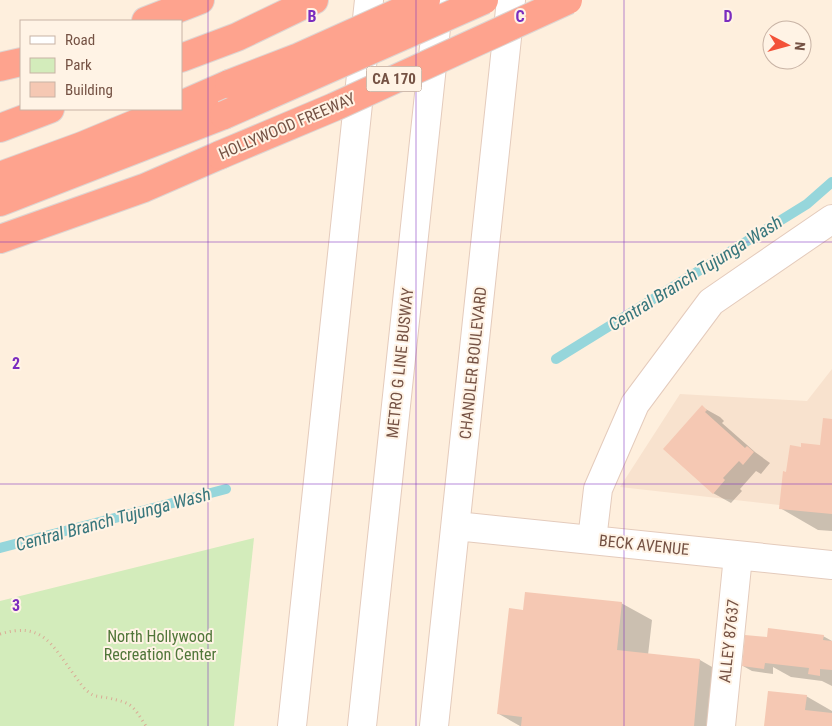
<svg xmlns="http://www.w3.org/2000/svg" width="832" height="726" font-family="'Roboto Condensed',sans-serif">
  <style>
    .residential { fill: #f8e2ce }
    .park { fill: #d3ecbb }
    .shadow { fill: #0003 }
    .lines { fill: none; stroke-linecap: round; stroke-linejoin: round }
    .stream { stroke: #96d6db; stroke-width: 10 }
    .building { fill: #f5c8b3 }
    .minor-casing { stroke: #e4cbbc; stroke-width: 30 }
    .highway-casing { stroke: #ded5d2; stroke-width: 30 }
    .path { stroke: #daab96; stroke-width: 3; stroke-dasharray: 1 4; stroke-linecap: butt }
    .minor { stroke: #fff; stroke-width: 28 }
    .highway { stroke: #fea38e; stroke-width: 28 }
    .highway-bridge-casing { stroke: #ded5d2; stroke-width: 30; stroke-linecap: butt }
    .highway-bridge { stroke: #fea38e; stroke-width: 28 }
    .grid { fill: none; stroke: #7b2cbf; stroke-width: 1; stroke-opacity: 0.55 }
    .labels { text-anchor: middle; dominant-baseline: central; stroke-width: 4; stroke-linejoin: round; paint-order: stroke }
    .shield { fill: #fff3e5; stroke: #9e8274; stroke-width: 1 }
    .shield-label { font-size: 15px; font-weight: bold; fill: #755244 }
    .street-label { font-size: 16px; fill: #755244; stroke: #fff3e5 }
    .park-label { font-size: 16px; fill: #507639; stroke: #fff3e5 }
    .water-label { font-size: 18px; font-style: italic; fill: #37767c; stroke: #fff3e5 }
    .grid-label { font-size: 16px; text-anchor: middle; font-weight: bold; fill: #7b2cbf; stroke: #fff3e5; stroke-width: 4; stroke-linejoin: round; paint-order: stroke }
  </style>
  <rect width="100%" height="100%" fill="#feefdd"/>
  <!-- residential -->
  <path class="residential" d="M 832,369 L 832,511 L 620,487 L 680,394 L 807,401 Z"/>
  <!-- park -->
  <path class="park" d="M 254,538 L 234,726 L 0,726 L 0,601 Z"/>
  <!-- shadow -->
  <path class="shadow" d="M 702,407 L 720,417 L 724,421 L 722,423 L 755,452 L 770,463 L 761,474 L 756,471 L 740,489 L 742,491 L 731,503 L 713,493 Z
    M 832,420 L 832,531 L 818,530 L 780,508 L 787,473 L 802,448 L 821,446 Z
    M 621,603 L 652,620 L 648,655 L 700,660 L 731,678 L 726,726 L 520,726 L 499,714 L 524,611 Z
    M 823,636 L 832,641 L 832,686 L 822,681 L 791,677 L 773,667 L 773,674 L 752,671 L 743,666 L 768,639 Z
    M 806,696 L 832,711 L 832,726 L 765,726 Z"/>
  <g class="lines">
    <!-- stream -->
    <path class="stream" d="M 556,359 L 807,204 L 832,182
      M 0,548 L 226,489"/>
  </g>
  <!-- building -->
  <path class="building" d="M 702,405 L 707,410 L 705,412 L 745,448 L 747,446 L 754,452 L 743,465 L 739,461 L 723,478 L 725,480 L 713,494 L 663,449 Z
    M 823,418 L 832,419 L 832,514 L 779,509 L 783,471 L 786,472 L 790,445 L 801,447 L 801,443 L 820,445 Z
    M 525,592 L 622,602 L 617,650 L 700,659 L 694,726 L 521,726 L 522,717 L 497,714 L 509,608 L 523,610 Z
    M 768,628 L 824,635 L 823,640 L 832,641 L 832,670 L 820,669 L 820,676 L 808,674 L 809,668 L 765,663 L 764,669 L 742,666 L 745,635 L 767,637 Z
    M 768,691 L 807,695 L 805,710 L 832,713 L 832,726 L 764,726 Z"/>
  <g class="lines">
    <defs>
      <path id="minor" d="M 456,526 L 832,565
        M 592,540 L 598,489 L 635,404 L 711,302 L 832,219
        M 292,726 L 369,0
        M 362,726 L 439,0
        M 434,726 L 511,0
        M 721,726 L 738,556"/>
      <path id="highway" d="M 146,21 L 200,0
        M 181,58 L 237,37 L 314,0
        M 0,67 L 21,62
        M 181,105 L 229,84
        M 0,128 L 50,109
        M 0,176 L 82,146 L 171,109
        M 0,202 L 224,115
        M 0,239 L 144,188 L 220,155"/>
    </defs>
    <!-- minor casing -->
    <use href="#minor" class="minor-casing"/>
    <!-- highway casing -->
    <use href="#highway" class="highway-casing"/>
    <!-- path -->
    <path class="path" d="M 0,634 C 43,621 52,645 75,676 C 80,683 85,691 93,695 C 98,697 104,697 108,698 C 133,703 133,706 146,726"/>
    <!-- minor -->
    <use href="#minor" class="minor"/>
    <!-- highway -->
    <use href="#highway" class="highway"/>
    <defs>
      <path id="highway-bridge" d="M 229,84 L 299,57 L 426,0
        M 224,115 L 484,0
        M 220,155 L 334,107 L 568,0"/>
    </defs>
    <!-- highway-bridge casing -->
    <use href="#highway-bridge" class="highway-bridge-casing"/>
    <!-- highway-bridge -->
    <use href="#highway-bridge" class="highway-bridge"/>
  </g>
  <!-- grid -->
  <path class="grid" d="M 208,0 L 208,726M 416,0 L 416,726M 624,0 L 624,726M 0,242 L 832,242M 0,484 L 832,484"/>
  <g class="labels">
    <!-- shield labels -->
    <rect class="shield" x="366.5" y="66.5" width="55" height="25" rx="4"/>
    <g class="shield-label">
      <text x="394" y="79">CA 170</text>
    </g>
    <!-- street labels -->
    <g class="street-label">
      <text transform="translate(287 126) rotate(-23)">HOLLYWOOD FREEWAY</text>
      <text transform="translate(400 363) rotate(-84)">METRO G LINE BUSWAY</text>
      <text transform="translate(473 363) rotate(-84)">CHANDLER BOULEVARD</text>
      <text transform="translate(644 545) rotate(6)">BECK AVENUE</text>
      <text transform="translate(729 641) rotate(-84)">ALLEY 87637</text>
    </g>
    <!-- park labels -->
    <g class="park-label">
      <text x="160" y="636">North Hollywood<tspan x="160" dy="18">Recreation Center</tspan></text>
    </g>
    <!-- water labels -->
    <g class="water-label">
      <text transform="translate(695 273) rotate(-32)">Central Branch Tujunga Wash</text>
      <text transform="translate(113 519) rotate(-15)">Central Branch Tujunga Wash</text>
    </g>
  </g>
  <g class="grid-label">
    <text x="312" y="22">B</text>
    <text x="520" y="22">C</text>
    <text x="728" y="22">D</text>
    <text x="16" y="369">2</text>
    <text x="16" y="611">3</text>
  </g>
  <!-- legend -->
  <rect x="20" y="20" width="162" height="90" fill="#fff3e5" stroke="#c8b3a5"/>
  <rect x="30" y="36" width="25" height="8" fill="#ffffff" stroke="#c8b3a5"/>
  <text x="65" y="45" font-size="15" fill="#755244">Road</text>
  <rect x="30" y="58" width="25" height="15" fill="#d3ecbb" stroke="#c8b3a5"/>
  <text x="65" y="70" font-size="15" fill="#755244">Park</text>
  <rect x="30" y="82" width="25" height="15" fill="#f5c8b3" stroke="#c8b3a5"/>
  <text x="65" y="95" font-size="15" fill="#755244">Building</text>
  <!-- north arrow -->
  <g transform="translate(787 45) rotate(96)"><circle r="24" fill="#fff3e5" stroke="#c8b3a5"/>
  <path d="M0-4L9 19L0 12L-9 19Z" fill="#f35238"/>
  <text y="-8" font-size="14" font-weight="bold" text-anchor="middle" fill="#755244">N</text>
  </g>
</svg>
